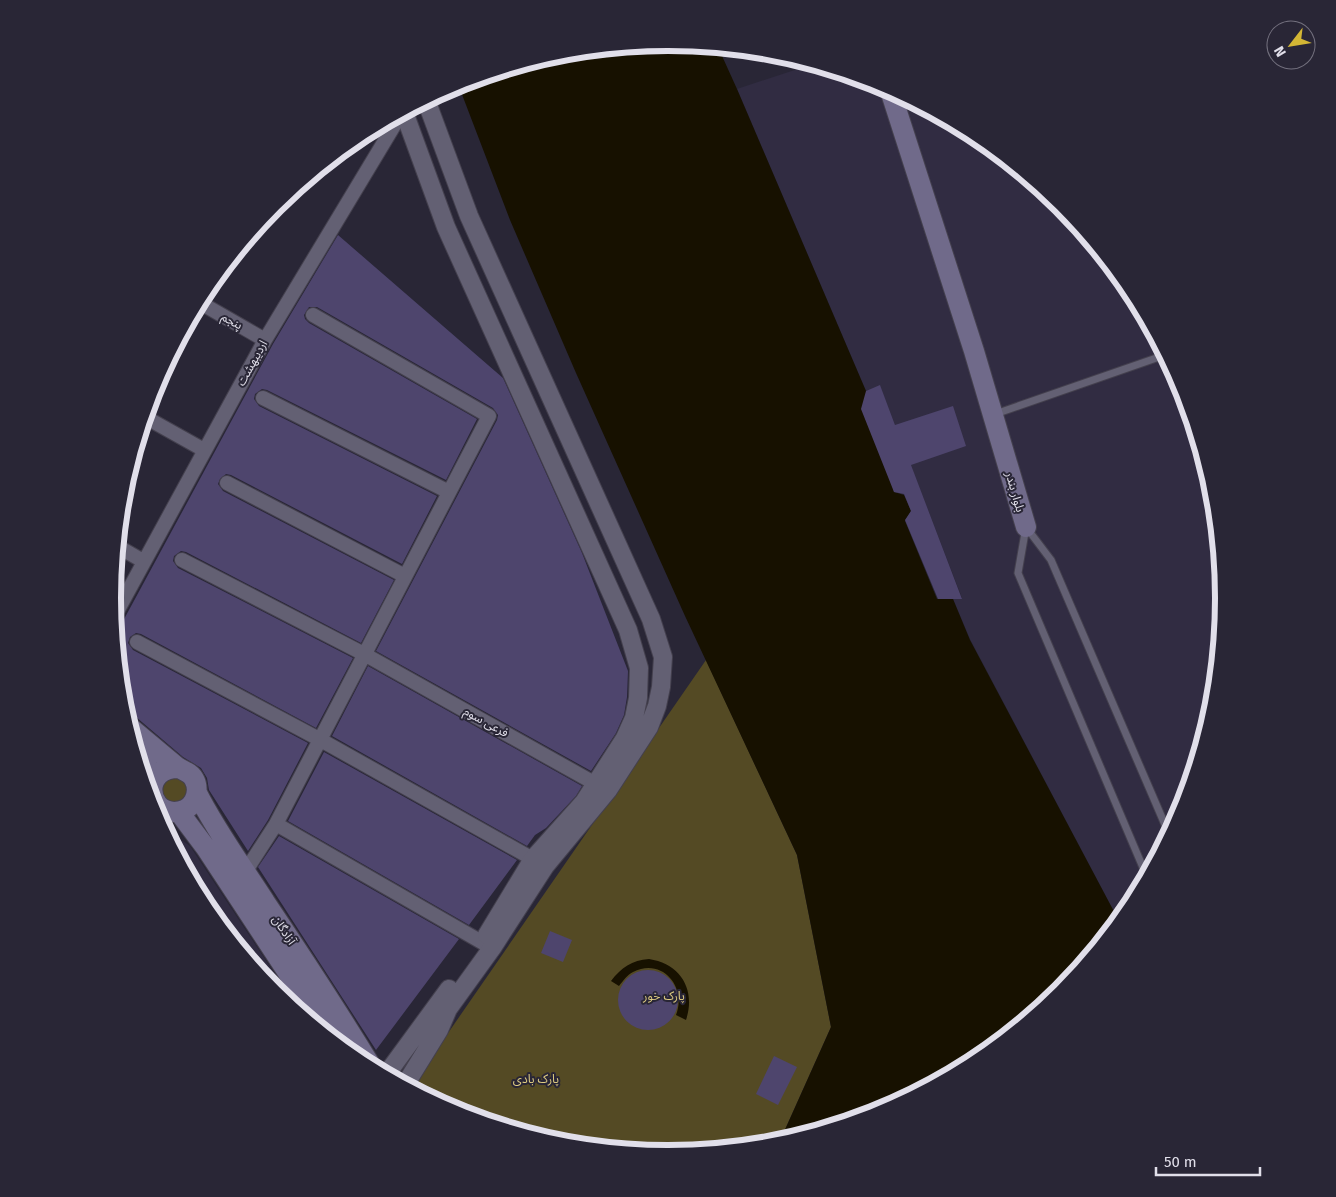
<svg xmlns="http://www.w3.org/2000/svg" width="1336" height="1197" font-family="'Fira Sans','Noto Sans Arabic',sans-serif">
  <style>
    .built { fill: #312c42 }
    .green { fill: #544a24 }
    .water { fill: #171100 }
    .building { fill: #4e456d }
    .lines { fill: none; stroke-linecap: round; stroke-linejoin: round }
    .service-casing { stroke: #44404e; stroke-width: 9 }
    .minor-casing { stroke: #44404e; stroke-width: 16 }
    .tertiary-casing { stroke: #44404e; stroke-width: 20 }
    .secondary-casing { stroke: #44404e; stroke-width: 22 }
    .service { stroke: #636073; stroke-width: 7 }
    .minor { stroke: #636073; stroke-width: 14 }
    .tertiary { stroke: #636073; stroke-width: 18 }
    .secondary { stroke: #706a8a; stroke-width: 20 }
    .labels { text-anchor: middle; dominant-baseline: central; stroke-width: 4; stroke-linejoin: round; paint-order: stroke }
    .street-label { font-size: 12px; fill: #e1dfea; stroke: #292636 }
    .park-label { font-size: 12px; fill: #e0cd82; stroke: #292636 }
    .rim { fill: none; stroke: #e1dfea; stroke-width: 6 }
  </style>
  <rect width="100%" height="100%" fill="#292636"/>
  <!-- built -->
  <path class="built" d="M 813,64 L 881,85 L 977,136 L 1061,206 L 1130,290 L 1182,386 L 1213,490 L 1224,599 L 1213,707 L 1182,812 L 1130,908 L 1119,921 L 970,639 L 953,599 L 962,598 L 880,386 L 866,391 L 737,89 Z
    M 168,837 L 177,837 L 190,846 L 300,1012 L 275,991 L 206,907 Z"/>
  <!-- green -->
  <path class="green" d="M 706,660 L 797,855 L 831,1027 L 779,1143 L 668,1154 L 559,1144 L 455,1112 L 410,1088 Z
    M 179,771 L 193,795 L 167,807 L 157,783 Z"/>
  <!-- water -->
  <path class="water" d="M 668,43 L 718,47 L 737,89 L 866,391 L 894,492 L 904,495 L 911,511 L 905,521 L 937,599 L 953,599 L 970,640 L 1119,921 L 1061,992 L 977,1061 L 881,1112 L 779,1143 L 831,1027 L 797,855 L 685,616 L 576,373 L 510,220 L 458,84 L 560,53 Z
    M 649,959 C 681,964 696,990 686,1020 L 676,1015 C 687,987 662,957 633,972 C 627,975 623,981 619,986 L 611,981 C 621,968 632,960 649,959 Z
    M632 1002a15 15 0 1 1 30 0a15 15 0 1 1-30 0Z"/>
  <!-- building -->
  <path class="building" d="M 338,235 L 503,378 L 582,553 L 628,671 L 627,697 L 624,715 L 616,733 L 591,771 L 376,651 L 497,420 L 498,415 L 493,408 L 317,307 L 309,307 L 304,315 L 305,319 L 309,323 L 477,419 L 446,480 L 267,390 L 262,389 L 255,394 L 254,399 L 259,406 L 437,496 L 402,564 L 231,475 L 226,474 L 220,479 L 218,484 L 223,491 L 394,580 L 361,643 L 186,552 L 181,551 L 174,556 L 173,561 L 178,568 L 353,658 L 316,728 L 141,634 L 136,633 L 130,637 L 128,643 L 133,650 L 308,743 L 268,820 L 248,851 L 209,790 L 207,778 L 201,768 L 183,757 L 136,717 L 124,711 L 116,634 L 273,344 Z
    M 880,385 L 895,425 L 953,406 L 966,446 L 911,465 L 962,599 L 938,599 L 905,520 L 911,511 L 904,494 L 894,492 L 861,409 L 866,391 Z
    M 368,666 L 582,786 L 576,796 L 546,828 L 535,835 L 527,846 L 332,736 Z
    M 324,752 L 517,860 L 469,925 L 288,821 Z
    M 279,836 L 459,939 L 376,1050 L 258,867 Z
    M 550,931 L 572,940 L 563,962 L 541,953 Z
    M618 1000a30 30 0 1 1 60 0a30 30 0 1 1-60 0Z
    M 774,1056 L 797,1067 L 778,1105 L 756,1094 Z"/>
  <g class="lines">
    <defs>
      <path id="service" d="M 1001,412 L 1165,355
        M 1147,877 L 1018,573 L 1026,527 L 1051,560 L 1169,834"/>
      <path id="minor" d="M 199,302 L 265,340
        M 313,315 L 489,416 L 276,824 L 492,948
        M 263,398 L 449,492
        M 145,417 L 204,450
        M 227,483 L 405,576
        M 117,546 L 143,561
        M 182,560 L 364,654 L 603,788
        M 114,617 L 265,340 L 401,114
        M 137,642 L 319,739 L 540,863
        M 245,872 L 276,824"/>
      <path id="tertiary" d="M 404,112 L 446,227 L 628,630 L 639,668 L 638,698 L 634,718 L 625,738 L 584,802 L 533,859 L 487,935
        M 386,1075 L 449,989
        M 405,1085 L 439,1030 L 448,1009 L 492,948 L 545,866 L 608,790 L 649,727 L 657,706 L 661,687 L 663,657 L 651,619 L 469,216 L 426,100"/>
      <path id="secondary" d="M 890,90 L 974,351 L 1026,527
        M 128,726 C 144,739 160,753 176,766 C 182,771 190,771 194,779 C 198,786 197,795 194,801 C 190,808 182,812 174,812 C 146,811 143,768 178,768
        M 138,758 L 156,777
        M 197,793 C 216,831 242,866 265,902 C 302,957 338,1012 372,1068
        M 179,812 L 206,848 L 331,1038"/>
    </defs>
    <!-- service casing -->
    <use href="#service" class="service-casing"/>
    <!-- minor casing -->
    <use href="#minor" class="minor-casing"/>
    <!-- tertiary casing -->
    <use href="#tertiary" class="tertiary-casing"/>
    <!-- secondary casing -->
    <use href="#secondary" class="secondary-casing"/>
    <!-- service -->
    <use href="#service" class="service"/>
    <!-- minor -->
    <use href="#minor" class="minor"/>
    <!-- tertiary -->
    <use href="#tertiary" class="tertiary"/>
    <!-- secondary -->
    <use href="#secondary" class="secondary"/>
  </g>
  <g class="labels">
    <!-- street labels -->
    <g class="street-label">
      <text transform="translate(232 321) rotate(29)">پنجم</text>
      <text transform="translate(252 363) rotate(-61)">اردیبهشت</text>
      <text transform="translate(1015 492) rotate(74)">بلوار بندر</text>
      <text transform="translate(486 722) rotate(29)">فرعی سوم</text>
      <text transform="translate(284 930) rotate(56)">آزادگان</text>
    </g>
    <!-- park labels -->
    <g class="park-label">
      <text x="664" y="996">پارک خور</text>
      <text x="536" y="1079">پارک بادی</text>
    </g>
  </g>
  <!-- crop -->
  <path d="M0 0H1336V1197H0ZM121 598a547 547 0 1 1 1094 0a547 547 0 1 1-1094 0Z" fill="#292636" fill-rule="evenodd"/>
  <path class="rim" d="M121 598a547 547 0 1 1 1094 0a547 547 0 1 1-1094 0Z"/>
  <!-- north arrow -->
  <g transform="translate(1291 45) rotate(239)"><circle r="24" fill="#292636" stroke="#73707e"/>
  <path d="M0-4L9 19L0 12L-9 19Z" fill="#d3b635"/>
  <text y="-8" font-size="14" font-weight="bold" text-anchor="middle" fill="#e1dfea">N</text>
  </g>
  <!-- scale -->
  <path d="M1156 1167v8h104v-8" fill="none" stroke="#e1dfea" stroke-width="2.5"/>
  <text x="1164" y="1167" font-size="15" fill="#e1dfea" stroke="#292636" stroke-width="4" paint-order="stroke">50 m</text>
</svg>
